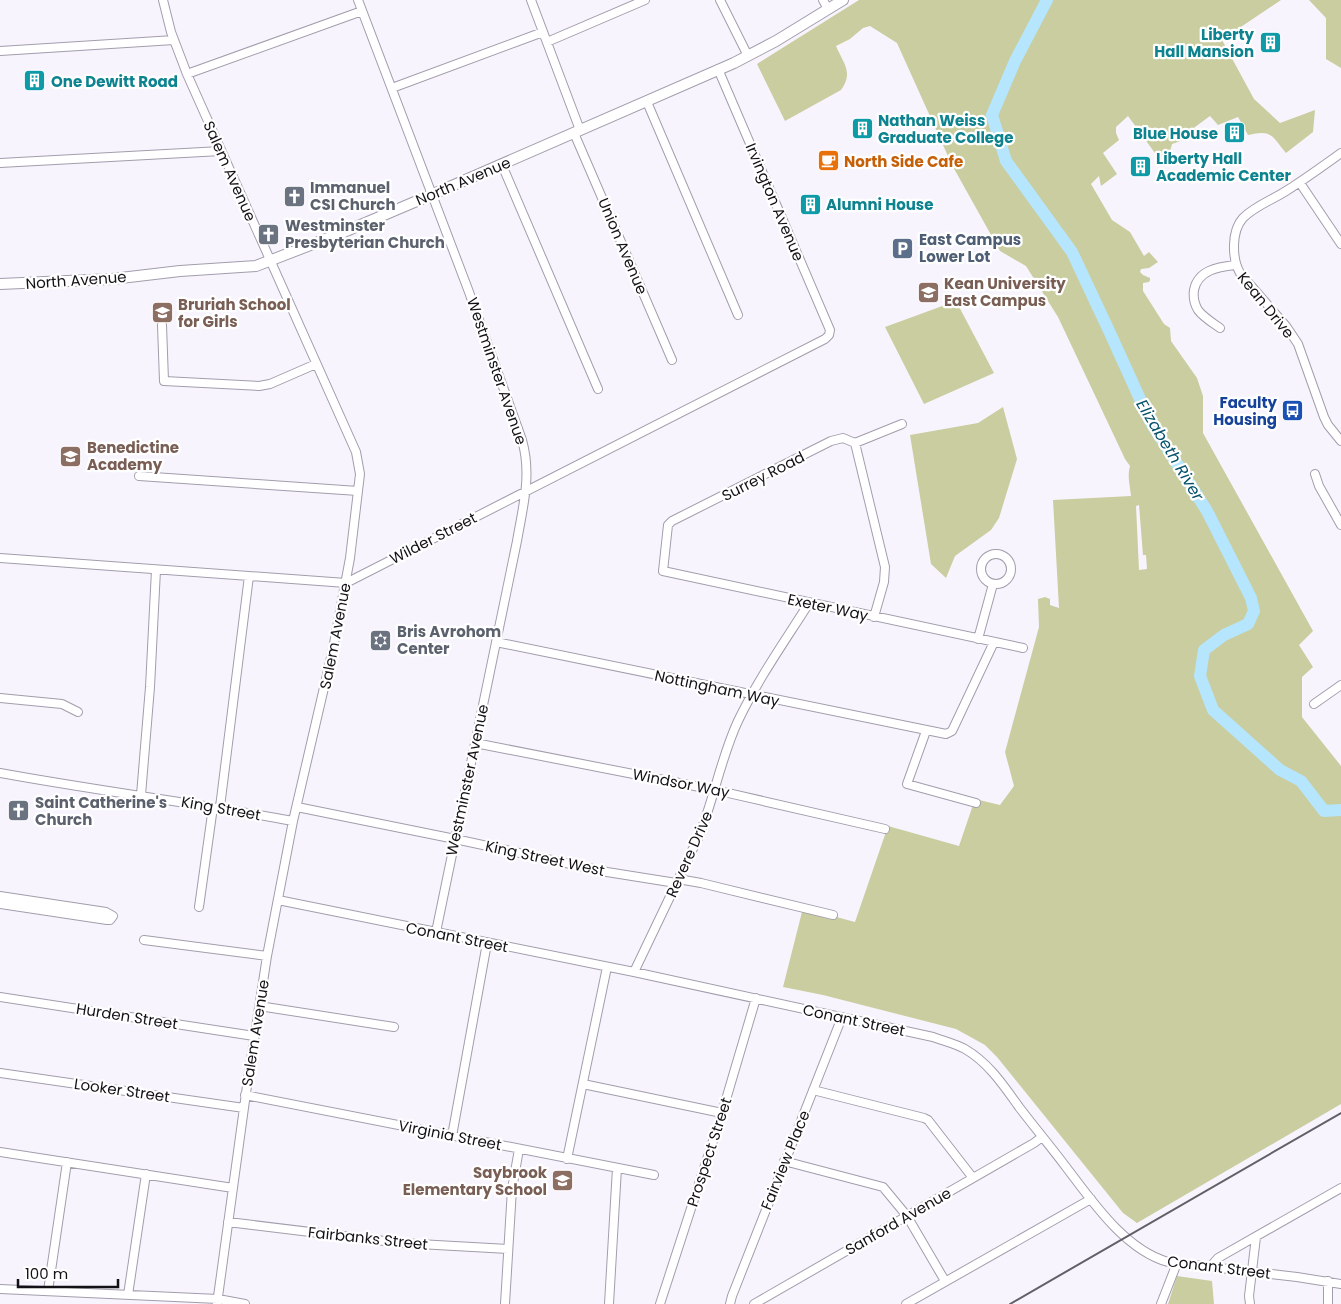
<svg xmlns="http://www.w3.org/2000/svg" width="1341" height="1304" font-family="Poppins,sans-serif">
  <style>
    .green { fill: #c9cd9f; fill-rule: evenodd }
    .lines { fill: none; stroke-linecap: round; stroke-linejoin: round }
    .river { stroke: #b5e6fd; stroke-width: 12 }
    .minor-casing { stroke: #a39dac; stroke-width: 10 }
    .major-casing { stroke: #a39dac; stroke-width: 12 }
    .minor { stroke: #fff; stroke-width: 8 }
    .major { stroke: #fff; stroke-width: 10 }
    .rail { stroke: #626066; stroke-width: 2 }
    .labels { text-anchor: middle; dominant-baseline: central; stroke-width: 4.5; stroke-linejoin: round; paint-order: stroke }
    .culture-label { font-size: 15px; font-weight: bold; fill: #0d838f; stroke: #fff; text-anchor: start }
    .food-label { font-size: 15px; font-weight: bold; fill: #c56008; stroke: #fff; text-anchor: start }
    .street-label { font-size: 15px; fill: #131116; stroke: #fff }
    .worship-label { font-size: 15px; font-weight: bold; fill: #5b616d; stroke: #fff; text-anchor: start }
    .service-label { font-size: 15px; font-weight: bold; fill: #4e5e75; stroke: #fff; text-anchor: start }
    .education-label { font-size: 15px; font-weight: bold; fill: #785e54; stroke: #fff; text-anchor: start }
    .transit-label { font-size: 15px; font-weight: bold; fill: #164399; stroke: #fff; text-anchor: end }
    .water-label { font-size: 16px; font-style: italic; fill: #06526c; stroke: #fff }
  </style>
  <rect width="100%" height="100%" fill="#f8f4fe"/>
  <!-- green -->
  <path class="green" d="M 859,0 L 1281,0 L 1220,41 L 1222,40 L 1254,99 L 1280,123 L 1315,110 L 1313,132 L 1286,153 C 1272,136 1272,129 1248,135 L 1238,117 L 1218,125 L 1210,116 L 1195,127 L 1184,140 L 1172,144 L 1168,159 L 1160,160 L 1128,116 L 1116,127 L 1116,133 L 1119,140 L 1103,153 L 1117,174 L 1101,186 L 1099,176 L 1091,184 L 1112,220 L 1130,232 L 1144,256 L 1149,252 L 1158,262 L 1149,268 L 1141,269 L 1140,272 L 1143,275 L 1150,278 L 1150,280 L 1149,282 L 1143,283 L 1143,291 L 1164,324 L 1170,328 L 1171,341 L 1197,378 L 1203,396 L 1203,433 L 1313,631 L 1299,645 L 1313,667 L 1302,677 L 1302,717 L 1341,766 L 1341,1104 L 1137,1223 L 1123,1213 L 997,1057 L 985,1045 L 956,1029 L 823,995 L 783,987 L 803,908 L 855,922 L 888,826 L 959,846 L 975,799 L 1000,805 L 1014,786 L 1005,752 L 1039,627 L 1038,599 L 1045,597 L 1050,599 L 1050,605 L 1059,608 L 1053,500 L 1131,496 C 1130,485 1127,477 1130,466 L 1125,459 L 1058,317 L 1026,266 L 1000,251 L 952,165 L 897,43 L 870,26 L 863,28 L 850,39 L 836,46 C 843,63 854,72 841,90 L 785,121 L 757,64 ZM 1139,505 L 1143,555 L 1146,555 L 1147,569 L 1139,570 L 1136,506 Z
    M 1309,0 L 1341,0 L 1341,68 L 1326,59 L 1326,18 Z
    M 956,301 L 994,373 L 924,404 L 885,327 Z
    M 1003,407 L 1017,459 L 999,518 L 991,530 L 955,556 L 946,578 L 931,564 L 910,435 L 978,423 Z
    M 1177,1276 L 1212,1281 L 1214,1304 L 1168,1304 Z"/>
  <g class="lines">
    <!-- river -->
    <path class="river" d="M 1047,0 L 1015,61 L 992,115 L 1006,161 L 1072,252 L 1110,333 L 1150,421 L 1207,511 L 1251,598 L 1254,611 L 1248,624 L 1224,635 L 1204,650 L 1200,676 L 1213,710 L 1280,770 L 1301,781 L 1324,811 L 1341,810"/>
    <defs>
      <path id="minor" d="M 163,0 L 171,32 L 187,74 L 356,452 L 360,474 L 350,558 L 333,649 L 293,821 L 267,956 L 247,1086 L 217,1304
        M 358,0 L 469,292 L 522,440 C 532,475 523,506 517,541 L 436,932
        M 531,0 L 580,130
        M 720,0 L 748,56
        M 823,0 L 828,9
        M 547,42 L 645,0
        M 0,51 L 174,40
        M 187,74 L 362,11
        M 392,88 L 543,32
        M 647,102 L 738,315
        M 574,133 L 672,360
        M 1341,153 C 1323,166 1305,179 1286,191 C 1272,200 1255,206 1243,218 C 1231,231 1232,259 1240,273 L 1286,326 L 1298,344 L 1324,417 L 1328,425 L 1341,441
        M 0,163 L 221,151
        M 502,165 L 598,389
        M 1300,183 L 1341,244
        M 162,325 L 164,381 L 259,386 L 270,384 L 316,364
        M 1220,328 C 1213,323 1203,317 1198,310 C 1195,305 1193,297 1194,290 C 1198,270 1218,267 1235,265
        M 902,424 L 855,443 L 843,438 L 831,441 L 672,521 L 668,525 L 663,571 L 1023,648
        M 855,443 L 885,567 L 884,582 L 874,617
        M 1315,474 L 1319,486 L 1341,525
        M 139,476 L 358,491
        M981 569a15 15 0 1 1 30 0a15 15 0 1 1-30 0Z
        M 0,558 L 346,583 L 825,339 L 829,335 L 830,330 L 718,69
        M 978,639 L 993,584
        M 496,642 L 946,734 L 952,731 L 994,642
        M 0,698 L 62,704 L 78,712
        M 1314,704 L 1341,685
        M 926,731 L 907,784 L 976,803
        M 475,743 L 715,790 L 885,829
        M 0,773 C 98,791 196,803 293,821
        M 141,795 L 150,687 L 156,570
        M 220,807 L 249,576
        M 297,807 L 455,839 L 607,872 L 676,883
        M 678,879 L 701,883 L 833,915
        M 0,896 L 106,912 L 113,916 L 110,920 L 107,920 L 0,904
        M 278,900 L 634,972 L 933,1037 C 944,1041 956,1044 965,1049 C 989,1063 1004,1086 1019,1107 C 1035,1128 1051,1147 1066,1167 C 1092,1201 1125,1250 1168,1262 L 1297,1277 L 1341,1284
        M 199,907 L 213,807
        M 144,940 L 267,956
        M 634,972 L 699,836 C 714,799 721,757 738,721 C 758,679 785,641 809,603
        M 0,997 L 254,1036
        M 259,1006 L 394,1027
        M 0,1073 L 244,1108
        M 583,1084 L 722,1113
        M 813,1090 L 924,1118 L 928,1120 L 973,1178
        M 245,1095 L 654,1175
        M 452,1136 L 487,943
        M 0,1152 L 233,1188
        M 567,1159 L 607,967
        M 784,1161 L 883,1187 L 907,1216 L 945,1281
        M 228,1222 L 401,1243 L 508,1249
        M 1210,1267 L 1218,1258 L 1341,1188
        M 0,1289 L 218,1299 L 245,1304
        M 48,1291 L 67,1162
        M 128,1295 L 146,1174
        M 505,1304 L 512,1189 L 519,1149
        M 609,1304 L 617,1168
        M 660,1304 L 722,1113 L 756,998
        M 730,1304 L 732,1296 L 842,1017
        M 754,1304 L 1034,1143 L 1042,1137
        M 906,1304 L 1091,1199
        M 1161,1304 L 1177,1263
        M 1250,1304 L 1249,1296 L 1256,1237
        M 1328,1304 L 1328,1281"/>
      <path id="major" d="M 0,284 L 112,279 L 180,271 L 256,266 L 344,232 L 431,195 L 734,63 L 776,41 L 843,0"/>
    </defs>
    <!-- minor casing -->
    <use href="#minor" class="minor-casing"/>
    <!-- major casing -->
    <use href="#major" class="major-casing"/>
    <!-- minor -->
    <use href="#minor" class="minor"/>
    <!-- major -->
    <use href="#major" class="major"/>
    <!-- rail -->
    <path class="rail" d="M 1010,1304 L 1341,1113"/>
  </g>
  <!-- icons -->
  <defs>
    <symbol id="building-square" viewBox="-11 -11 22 22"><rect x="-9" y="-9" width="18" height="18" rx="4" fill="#0f9aa8" stroke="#fff"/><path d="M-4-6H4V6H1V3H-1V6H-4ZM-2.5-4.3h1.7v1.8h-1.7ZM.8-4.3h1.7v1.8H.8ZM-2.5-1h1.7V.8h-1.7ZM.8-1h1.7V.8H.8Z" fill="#fff"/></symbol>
    <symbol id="cafe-square" viewBox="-11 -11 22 22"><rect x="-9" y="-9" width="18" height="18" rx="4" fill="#e8710a" stroke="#fff"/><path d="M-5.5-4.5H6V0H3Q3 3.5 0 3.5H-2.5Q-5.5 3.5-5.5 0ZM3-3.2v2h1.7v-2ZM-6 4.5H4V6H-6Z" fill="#fff"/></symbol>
    <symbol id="church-square" viewBox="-11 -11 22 22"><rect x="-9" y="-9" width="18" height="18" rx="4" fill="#6b7280" stroke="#fff"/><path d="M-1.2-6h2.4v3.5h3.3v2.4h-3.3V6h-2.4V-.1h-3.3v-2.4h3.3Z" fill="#fff"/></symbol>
    <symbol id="parking-square" viewBox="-11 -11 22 22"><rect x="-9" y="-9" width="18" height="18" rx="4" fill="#5c6f8a" stroke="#fff"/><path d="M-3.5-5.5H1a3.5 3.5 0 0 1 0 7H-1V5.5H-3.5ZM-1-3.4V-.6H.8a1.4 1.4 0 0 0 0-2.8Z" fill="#fff"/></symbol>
    <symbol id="university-square" viewBox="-11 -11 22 22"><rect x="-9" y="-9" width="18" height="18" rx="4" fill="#8d6e63" stroke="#fff"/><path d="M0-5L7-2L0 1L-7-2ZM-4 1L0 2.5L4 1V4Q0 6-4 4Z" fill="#fff"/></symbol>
    <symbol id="school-square" viewBox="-11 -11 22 22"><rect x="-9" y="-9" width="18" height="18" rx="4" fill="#8d6e63" stroke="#fff"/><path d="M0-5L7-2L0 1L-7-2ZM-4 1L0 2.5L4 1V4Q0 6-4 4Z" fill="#fff"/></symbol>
    <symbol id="bus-square" viewBox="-11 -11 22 22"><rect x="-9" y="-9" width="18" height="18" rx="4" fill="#1a4fb4" stroke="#fff"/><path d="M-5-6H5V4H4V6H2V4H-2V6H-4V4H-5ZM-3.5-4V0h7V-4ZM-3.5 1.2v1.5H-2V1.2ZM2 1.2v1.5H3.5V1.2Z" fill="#fff"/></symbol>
    <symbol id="synagogue-square" viewBox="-11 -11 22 22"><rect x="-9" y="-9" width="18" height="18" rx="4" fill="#6b7280" stroke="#fff"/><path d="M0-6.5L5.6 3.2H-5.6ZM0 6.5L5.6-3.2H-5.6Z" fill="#fff"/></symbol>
  </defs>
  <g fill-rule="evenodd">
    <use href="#building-square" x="1258" y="30" width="25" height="25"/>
    <use href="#building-square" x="22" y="68" width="25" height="25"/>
    <use href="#building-square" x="850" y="116" width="25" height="25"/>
    <use href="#building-square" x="1222" y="120" width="25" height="25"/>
    <use href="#cafe-square" x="816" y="148" width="25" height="25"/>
    <use href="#building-square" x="1128" y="154" width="25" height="25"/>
    <use href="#church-square" x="282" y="184" width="25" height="25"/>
    <use href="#building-square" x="798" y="192" width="25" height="25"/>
    <use href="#church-square" x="256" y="222" width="25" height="25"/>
    <use href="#parking-square" x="890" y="236" width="25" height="25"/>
    <use href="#university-square" x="916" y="280" width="25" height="25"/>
    <use href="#school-square" x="150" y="300" width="25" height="25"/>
    <use href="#bus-square" x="1280" y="398" width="25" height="25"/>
    <use href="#school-square" x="58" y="444" width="25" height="25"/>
    <use href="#synagogue-square" x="368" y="628" width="25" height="25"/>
    <use href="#church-square" x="6" y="798" width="25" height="25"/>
    <use href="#school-square" x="550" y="1168" width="25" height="25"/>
  </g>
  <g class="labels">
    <!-- culture labels -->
    <g class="culture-label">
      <text x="1254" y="34" text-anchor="end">Liberty<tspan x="1254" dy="17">Hall Mansion</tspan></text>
      <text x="51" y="81">One Dewitt Road</text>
      <text x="878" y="120">Nathan Weiss<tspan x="878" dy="17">Graduate College</tspan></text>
      <text x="1218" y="133" text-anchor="end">Blue House</text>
      <text x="1156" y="158">Liberty Hall<tspan x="1156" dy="17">Academic Center</tspan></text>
      <text x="826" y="204">Alumni House</text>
    </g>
    <!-- food labels -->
    <g class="food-label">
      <text x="844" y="161">North Side Cafe</text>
    </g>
    <!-- street labels -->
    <g class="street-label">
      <text transform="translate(230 171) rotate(66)">Salem Avenue</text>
      <text transform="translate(463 181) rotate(-23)">North Avenue</text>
      <text transform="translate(775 202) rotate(67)">Irvington Avenue</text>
      <text transform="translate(623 246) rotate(67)">Union Avenue</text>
      <text transform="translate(76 280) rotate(-4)">North Avenue</text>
      <text transform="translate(1266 305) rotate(51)">Kean Drive</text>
      <text transform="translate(497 371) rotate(71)">Westminster Avenue</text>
      <text transform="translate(763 476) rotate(-27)">Surrey Road</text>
      <text transform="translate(433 538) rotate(-27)">Wilder Street</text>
      <text transform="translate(828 607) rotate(12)">Exeter Way</text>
      <text transform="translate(335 636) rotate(-79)">Salem Avenue</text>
      <text transform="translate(717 688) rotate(12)">Nottingham Way</text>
      <text transform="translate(467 780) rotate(-78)">Westminster Avenue</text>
      <text transform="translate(681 783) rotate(11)">Windsor Way</text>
      <text transform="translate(221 808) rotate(10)">King Street</text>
      <text transform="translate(689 854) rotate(-66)">Revere Drive</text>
      <text transform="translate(545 858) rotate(12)">King Street West</text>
      <text transform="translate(457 937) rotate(11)">Conant Street</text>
      <text transform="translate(127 1016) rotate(9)">Hurden Street</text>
      <text transform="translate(854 1020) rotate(12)">Conant Street</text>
      <text transform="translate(255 1033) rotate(-81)">Salem Avenue</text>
      <text transform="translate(122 1090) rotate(8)">Looker Street</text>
      <text transform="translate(450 1135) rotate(11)">Virginia Street</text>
      <text transform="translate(709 1152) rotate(-72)">Prospect Street</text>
      <text transform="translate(785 1160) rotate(-68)">Fairview Place</text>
      <text transform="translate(898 1221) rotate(-30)">Sanford Avenue</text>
      <text transform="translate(368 1238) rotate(6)">Fairbanks Street</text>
      <text transform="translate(1219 1267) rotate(7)">Conant Street</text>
    </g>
    <!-- worship labels -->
    <g class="worship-label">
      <text x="310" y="187">Immanuel<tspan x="310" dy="17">CSI Church</tspan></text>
      <text x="285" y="225">Westminster<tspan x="285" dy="17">Presbyterian Church</tspan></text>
      <text x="397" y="631">Bris Avrohom<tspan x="397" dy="17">Center</tspan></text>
      <text x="35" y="802">Saint Catherine's<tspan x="35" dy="17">Church</tspan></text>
    </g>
    <!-- service labels -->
    <g class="service-label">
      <text x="919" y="239">East Campus<tspan x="919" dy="17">Lower Lot</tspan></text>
    </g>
    <!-- education labels -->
    <g class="education-label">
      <text x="944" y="283">Kean University<tspan x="944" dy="17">East Campus</tspan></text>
      <text x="178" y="304">Bruriah School<tspan x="178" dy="17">for Girls</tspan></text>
      <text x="87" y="447">Benedictine<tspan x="87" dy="17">Academy</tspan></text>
      <text x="547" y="1172" text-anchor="end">Saybrook<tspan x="547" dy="17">Elementary School</tspan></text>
    </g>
    <!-- transit labels -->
    <g class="transit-label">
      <text x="1277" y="402">Faculty<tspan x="1277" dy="17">Housing</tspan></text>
    </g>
    <!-- water labels -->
    <g class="water-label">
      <text transform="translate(1170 450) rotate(59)">Elizabeth River</text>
    </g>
  </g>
  <!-- scale -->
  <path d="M18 1279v8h100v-8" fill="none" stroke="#131116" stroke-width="2.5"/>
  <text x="25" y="1279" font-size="15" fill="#131116" stroke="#ffffff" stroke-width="4" paint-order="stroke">100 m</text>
</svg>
